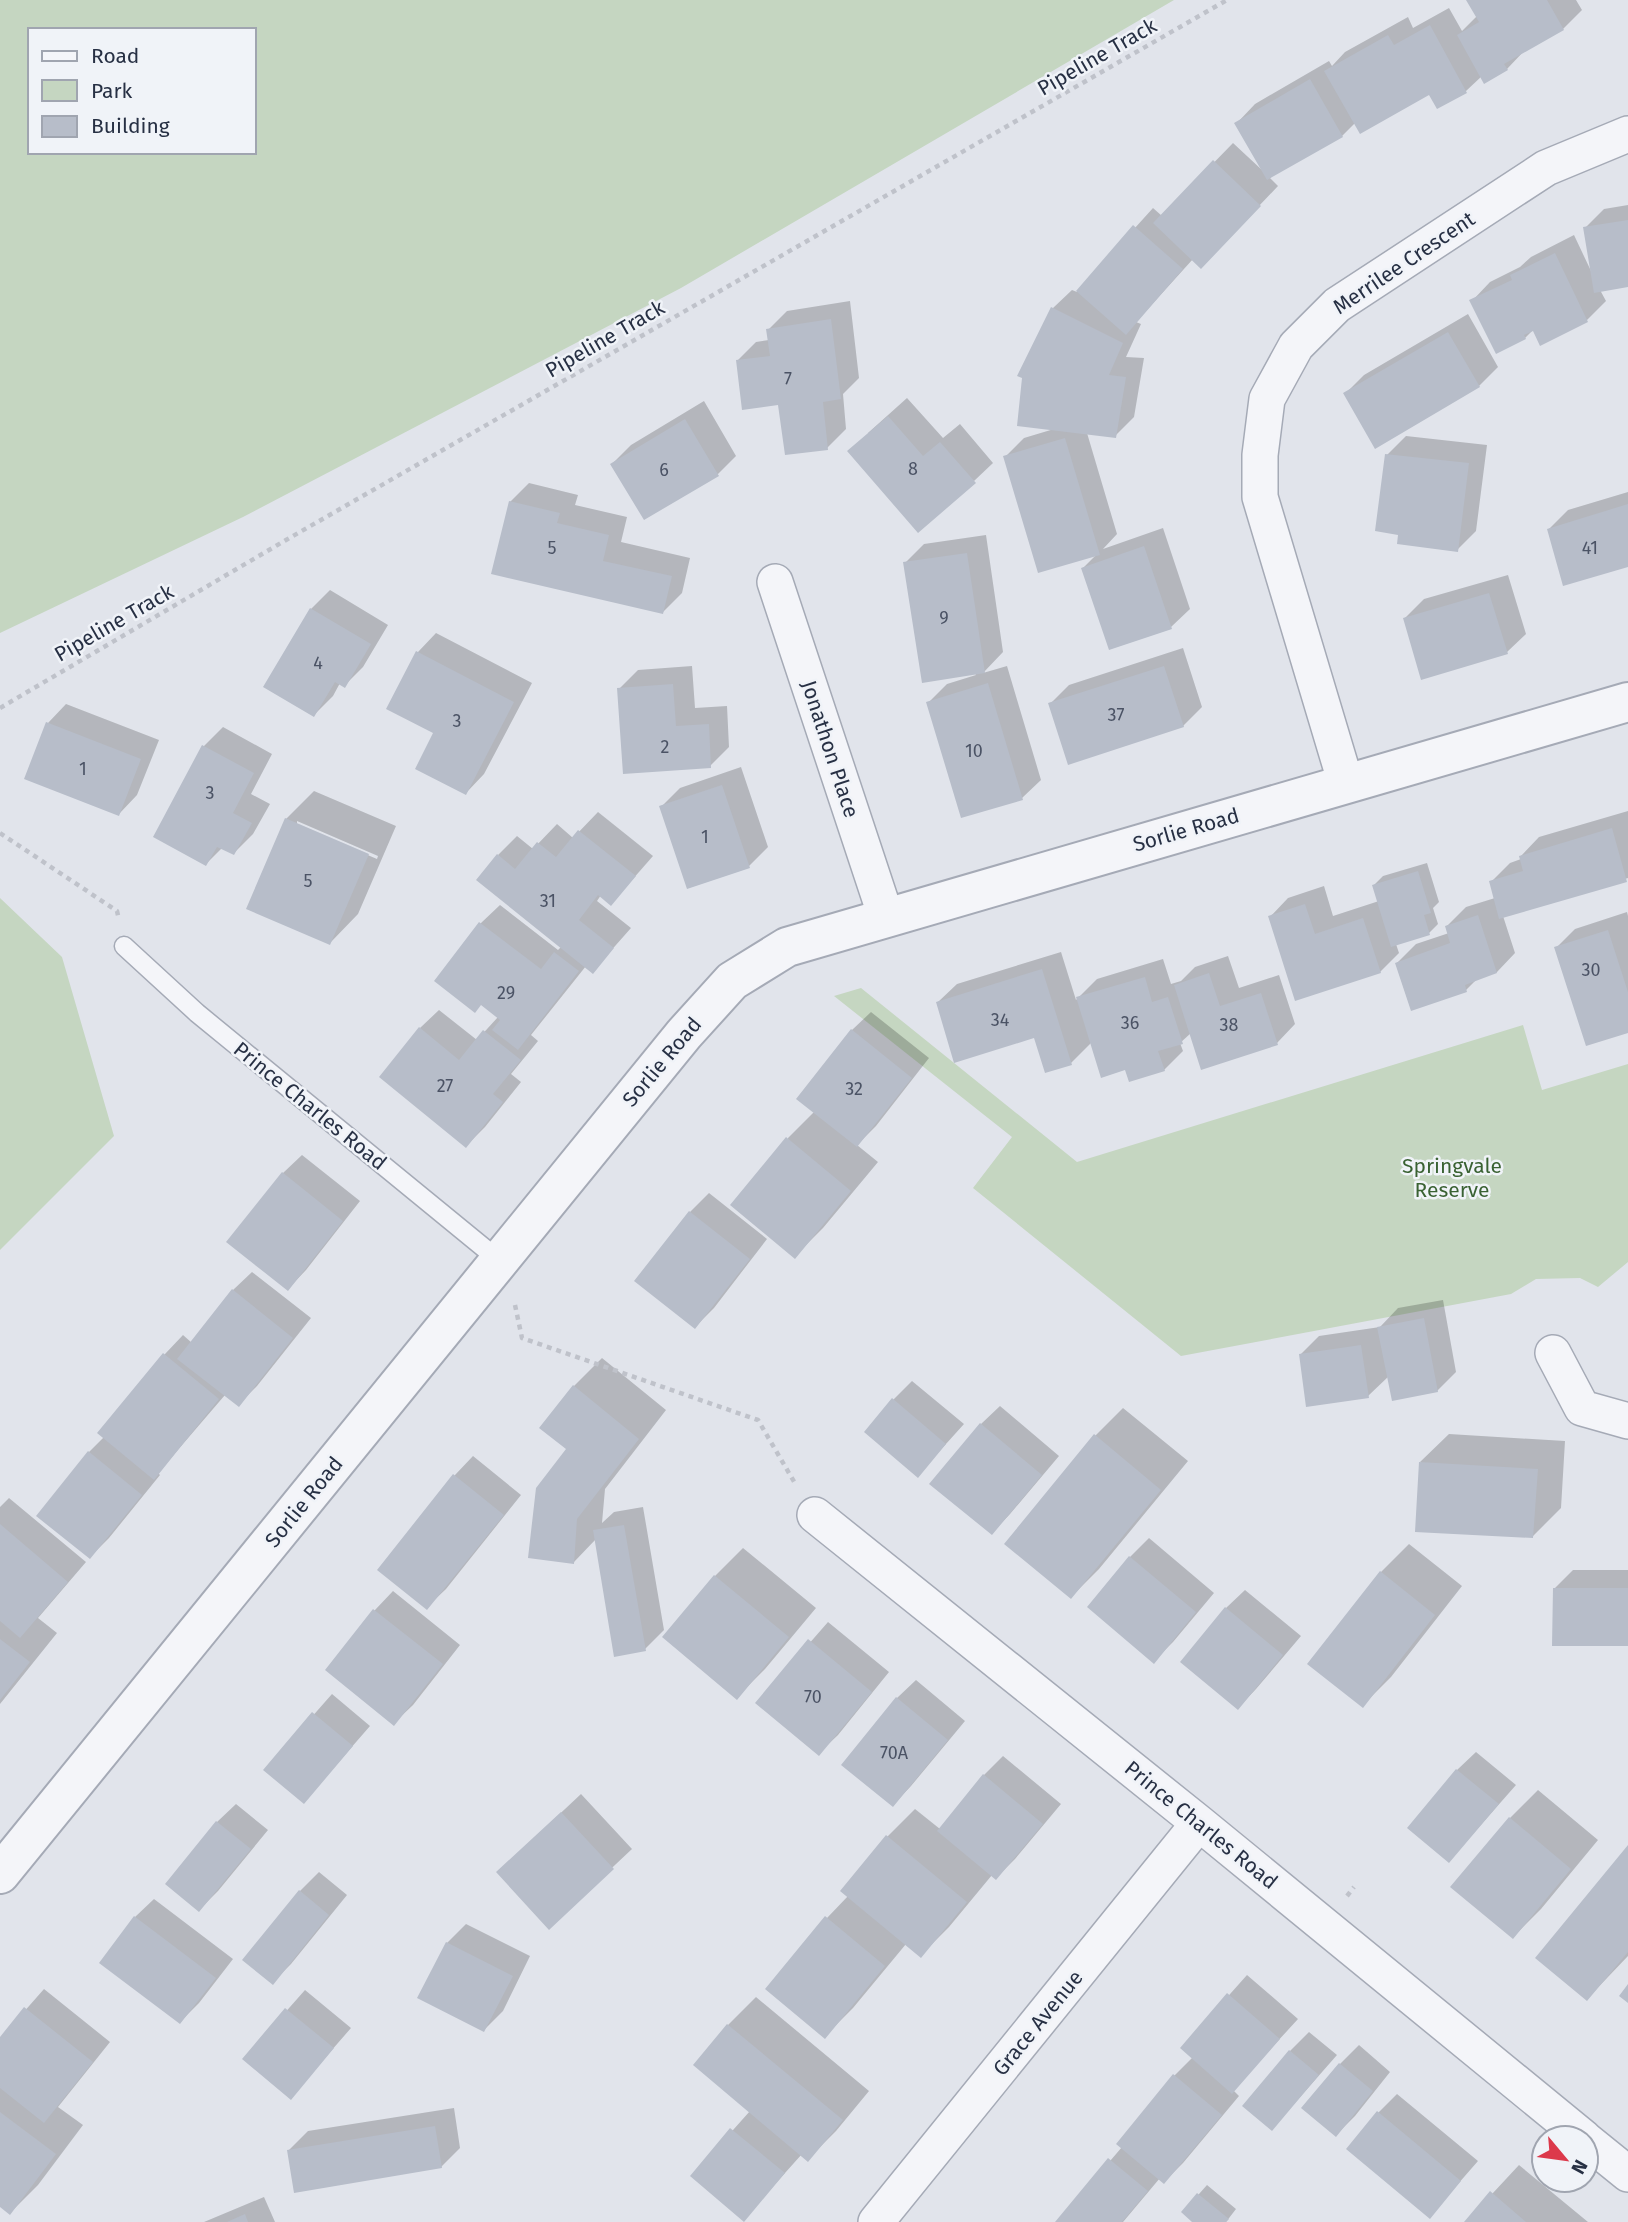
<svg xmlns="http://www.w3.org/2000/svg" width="1628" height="2222" font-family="'Fira Sans',sans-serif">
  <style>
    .green { fill: #c5d6c1; fill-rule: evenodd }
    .shadow { fill: #0003; fill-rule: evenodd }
    .building { fill: #b7bdc9 }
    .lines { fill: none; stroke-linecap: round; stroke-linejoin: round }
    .service-casing { stroke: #a5aab6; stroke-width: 21 }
    .minor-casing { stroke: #a5aab6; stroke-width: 38 }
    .tertiary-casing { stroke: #a5aab6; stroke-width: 42 }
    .path { stroke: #bfc2ca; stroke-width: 4.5; stroke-dasharray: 5 5; stroke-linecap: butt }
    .service { stroke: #f4f5f9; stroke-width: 18 }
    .minor { stroke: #f4f5f9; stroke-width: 35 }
    .tertiary { stroke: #f4f5f9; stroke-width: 38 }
    .labels { text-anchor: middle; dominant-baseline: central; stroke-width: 5; stroke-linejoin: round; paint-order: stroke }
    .number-label { font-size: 18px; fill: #4b5365 }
    .street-label { font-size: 21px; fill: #273044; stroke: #f0f3f8 }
    .park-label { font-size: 21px; fill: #3a6233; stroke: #f0f3f8 }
  </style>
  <rect width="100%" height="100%" fill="#e1e4eb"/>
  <!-- green -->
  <path class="green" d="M 0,0 L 1174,0 L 681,288 L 243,517 L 0,633 ZM 30,30 L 254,30 L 254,152 L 30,152 Z
    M 0,898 L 62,957 L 114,1136 L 0,1250 Z
    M 861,988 L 1077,1162 L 1523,1025 L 1542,1090 L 1628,1064 L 1628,1262 L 1598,1287 L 1580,1278 L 1536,1279 L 1511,1294 L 1181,1356 L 973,1188 L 1012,1137 L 834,996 Z"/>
  <!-- shadow -->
  <path class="shadow" d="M 1468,0 L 1576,0 L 1582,10 L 1563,29 L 1525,50 L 1507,69 L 1482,76 L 1466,91 L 1437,107 L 1430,93 L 1355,123 L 1342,136 L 1269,177 L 1278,186 L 1219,248 L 1193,259 L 1136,322 L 1141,324 L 1126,357 L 1144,358 L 1134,417 L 1115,436 L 1087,433 L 1117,534 L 1103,549 L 1163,528 L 1190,609 L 1171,627 L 1083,568 L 1098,553 L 1005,457 L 1024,438 L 1054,429 L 1053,308 L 1072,290 L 1077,292 L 1153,208 L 1162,216 L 1233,143 L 1262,170 L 1237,123 L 1255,104 L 1329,61 L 1332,66 L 1345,52 L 1408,17 L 1413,28 L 1449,8 L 1462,31 L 1477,16 Z
    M 1628,205 L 1628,285 L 1600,290 L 1606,301 L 1587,320 L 1534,329 L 1525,338 L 1472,301 L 1490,282 L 1520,267 L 1531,257 L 1574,235 L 1591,271 L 1585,228 L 1604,209 Z
    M 850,301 L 859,378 L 843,394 L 846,429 L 827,448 L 737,361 L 756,342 L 769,340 L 768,330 L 787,311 Z
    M 1468,314 L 1498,367 L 1479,386 L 1345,394 L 1364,375 Z
    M 907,398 L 943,438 L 960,424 L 993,463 L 974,481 L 868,433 Z
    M 704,401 L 736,456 L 718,474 L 612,464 L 631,445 Z
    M 1406,436 L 1487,445 L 1476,531 L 1457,550 L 1387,455 Z
    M 529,483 L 578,495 L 575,505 L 627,517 L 621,542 L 690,558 L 682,593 L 663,612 L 510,502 Z
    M 1628,492 L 1628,565 L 1549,529 L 1568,510 Z
    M 986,535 L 1003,652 L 983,673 L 1007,666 L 1041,780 L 1022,798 L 928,703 L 947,684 L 976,675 L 905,563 L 924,544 Z
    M 1508,575 L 1526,634 L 1507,652 L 1405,618 L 1424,599 Z
    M 330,590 L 388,625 L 363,667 L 344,686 L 340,683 L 333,696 L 314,715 L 311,609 Z
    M 436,633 L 532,683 L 484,774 L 466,793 L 436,732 L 388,708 L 418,652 Z
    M 1183,648 L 1202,707 L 1183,726 L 1050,704 L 1069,685 Z
    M 692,666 L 695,708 L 727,706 L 729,747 L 710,766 L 619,689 L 638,670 Z
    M 66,704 L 159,740 L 137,795 L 119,814 L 48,723 Z
    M 223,727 L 272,754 L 251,794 L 270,804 L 253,834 L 234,853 L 223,847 L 206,864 L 204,746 Z
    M 741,767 L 768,847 L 749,866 L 661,807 L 680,788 Z
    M 314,791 L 396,826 L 358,914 L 330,943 L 286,819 ZM 297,821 L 378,856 L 377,859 L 297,825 Z
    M 1628,811 L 1628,878 L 1503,916 L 1515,953 L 1497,972 L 1478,978 L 1466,990 L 1397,963 L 1416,944 L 1449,933 L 1447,926 L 1466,907 L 1495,898 L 1491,882 L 1510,863 L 1521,859 L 1521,856 L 1539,837 Z
    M 598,812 L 653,856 L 611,904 L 601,895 L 597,901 L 631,928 L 593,971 L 586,966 L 531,1035 L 538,1041 L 511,1074 L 521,1082 L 485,1127 L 466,1146 L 420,1028 L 439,1010 L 477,1040 L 498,1017 L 481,1004 L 436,981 L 481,923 L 500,905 L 558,950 L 562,946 L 498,855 L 517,836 L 533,849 L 557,824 L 573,838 Z
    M 1427,863 L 1439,902 L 1433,908 L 1438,924 L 1429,933 L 1396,944 L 1399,953 L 1380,972 L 1270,917 L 1288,898 L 1324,886 L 1333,916 L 1379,901 L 1374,885 L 1383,876 Z
    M 1627,912 L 1628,916 L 1628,1031 L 1556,948 L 1575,929 Z
    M 1061,952 L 1076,1000 L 1097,979 L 1163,959 L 1171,984 L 1181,981 L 1195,967 L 1228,956 L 1239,988 L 1279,975 L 1295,1024 L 1277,1043 L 1191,1033 L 1180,1043 L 1183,1051 L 1164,1070 L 1126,1068 L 1092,1042 L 1071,1063 L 1035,1036 L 938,1002 L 957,984 Z
    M 871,1012 L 929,1058 L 876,1126 L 857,1145 L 878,1162 L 823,1228 L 795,1256 L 788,1138 L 814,1112 L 852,1030 Z
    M 302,1155 L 360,1201 L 306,1270 L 288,1289 L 283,1173 Z
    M 709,1193 L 767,1239 L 714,1308 L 695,1327 L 690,1212 Z
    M 252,1272 L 311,1318 L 257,1386 L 238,1405 L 225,1395 L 158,1473 L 160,1475 L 109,1538 L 90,1557 L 89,1452 L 104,1437 L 99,1433 L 165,1354 L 183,1335 L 192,1343 L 233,1290 Z
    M 1443,1300 L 1456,1372 L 1437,1391 L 1389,1376 L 1368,1396 L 1300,1355 L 1319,1336 L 1380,1327 L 1398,1308 Z
    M 602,1358 L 666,1410 L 605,1489 L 602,1523 L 614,1512 L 643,1507 L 664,1630 L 645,1649 L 596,1539 L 574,1562 L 568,1449 L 574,1386 Z
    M 912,1381 L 964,1424 L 918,1475 L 893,1400 Z
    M 1000,1406 L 1059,1456 L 1010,1514 L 992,1533 L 981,1424 Z
    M 1123,1408 L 1188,1461 L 1099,1569 L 1071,1597 L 1095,1436 Z
    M 1449,1434 L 1565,1441 L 1561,1508 L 1532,1537 L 1420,1462 Z
    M 473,1456 L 521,1495 L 446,1589 L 427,1607 L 379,1569 L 455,1475 Z
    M 9,1498 L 86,1562 L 38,1618 L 57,1633 L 0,1704 L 0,1507 Z
    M 1149,1538 L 1214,1593 L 1173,1642 L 1154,1661 L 1089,1607 L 1130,1557 Z
    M 1409,1544 L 1462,1586 L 1391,1677 L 1363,1705 L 1381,1572 Z
    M 743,1548 L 816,1608 L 765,1669 L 737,1697 L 665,1637 L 715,1576 Z
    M 1573,1570 L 1628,1570 L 1628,1644 L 1554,1589 Z
    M 1245,1590 L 1301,1636 L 1256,1689 L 1238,1708 L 1226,1608 Z
    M 393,1591 L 460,1645 L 413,1705 L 394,1723 L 327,1670 L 375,1610 Z
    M 828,1622 L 889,1672 L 838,1735 L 819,1753 L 758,1702 Z
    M 916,1680 L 965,1721 L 911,1786 L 893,1805 L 897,1698 Z
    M 332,1694 L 370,1726 L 304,1802 L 265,1770 Z
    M 1476,1752 L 1516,1785 L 1449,1861 L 1457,1770 Z
    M 1003,1756 L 1061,1804 L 1015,1859 L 996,1878 L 992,1875 L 949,1927 L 921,1955 L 906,1944 L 853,2008 L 825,2036 L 827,1918 L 849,1895 L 887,1837 L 915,1809 L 940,1829 L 984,1775 Z
    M 1538,1790 L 1598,1840 L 1541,1909 L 1513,1937 L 1510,1818 Z
    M 581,1794 L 632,1849 L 549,1927 L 517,1854 Z
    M 236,1804 L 268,1830 L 218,1891 L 199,1910 L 217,1822 Z
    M 1628,1848 L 1628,1956 L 1587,1999 Z
    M 319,1872 L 347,1895 L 291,1964 L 272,1983 L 300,1891 Z
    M 154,1899 L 233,1959 L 199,2003 L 180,2022 L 135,1917 Z
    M 466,1924 L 530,1956 L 503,2011 L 484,2030 L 447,1943 Z
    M 1247,1975 L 1298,2019 L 1233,2090 L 1239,2096 L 1183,2163 L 1164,2182 L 1160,2178 L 1123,2222 L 1058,2222 L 1122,2147 L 1174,2076 L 1193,2057 L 1182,2048 Z
    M 44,1989 L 110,2042 L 58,2107 L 83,2125 L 38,2185 L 10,2213 L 0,2205 L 0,2039 Z
    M 305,1990 L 351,2028 L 291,2097 L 244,2059 Z
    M 756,1997 L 869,2091 L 836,2131 L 808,2159 L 802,2154 L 744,2219 L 692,2176 L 750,2111 L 728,2025 Z
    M 1309,2032 L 1337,2055 L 1272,2129 L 1245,2106 L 1290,2051 Z
    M 1359,2045 L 1390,2072 L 1355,2116 L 1336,2135 L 1340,2064 Z
    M 1397,2094 L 1478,2161 L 1430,2216 L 1378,2113 Z
    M 454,2108 L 460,2148 L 441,2167 L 289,2150 L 308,2131 Z
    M 1519,2165 L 1588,2222 L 1466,2222 Z
    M 1207,2185 L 1236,2209 L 1226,2222 L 1195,2222 L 1183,2212 Z
    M 264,2197 L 275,2222 L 204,2222 Z"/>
  <!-- building -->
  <path class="building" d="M 1466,0 L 1547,0 L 1564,30 L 1504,64 L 1508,70 L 1484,84 L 1457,35 L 1479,22 Z
    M 1430,25 L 1467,93 L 1437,109 L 1429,95 L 1360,134 L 1324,71 L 1388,35 L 1394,45 Z
    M 1310,79 L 1343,137 L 1267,180 L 1234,123 Z
    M 1213,160 L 1261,206 L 1201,269 L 1153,223 Z
    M 1628,220 L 1628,287 L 1594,293 L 1583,227 Z
    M 1133,225 L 1183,269 L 1126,335 L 1076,291 Z
    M 1555,253 L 1588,322 L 1540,346 L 1533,331 L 1524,335 L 1526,339 L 1496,354 L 1469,300 L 1512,280 L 1510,275 Z
    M 1051,307 L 1123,343 L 1109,375 L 1126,377 L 1116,438 L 1017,426 L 1022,378 L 1017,376 Z
    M 831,319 L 841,399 L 823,402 L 828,450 L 785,455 L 778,405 L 742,410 L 736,360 L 770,356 L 766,329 Z
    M 1448,332 L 1480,387 L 1375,449 L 1343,393 Z
    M 888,416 L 923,456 L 940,442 L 976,483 L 918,533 L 847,451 Z
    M 685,419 L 719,476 L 644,520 L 610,464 Z
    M 1065,438 L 1100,555 L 1038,573 L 1003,456 Z
    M 1385,454 L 1469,463 L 1458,552 L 1397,544 L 1398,535 L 1375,531 Z
    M 509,501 L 560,513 L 557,523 L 609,535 L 603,561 L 672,576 L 663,614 L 491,574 Z
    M 1628,504 L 1628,567 L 1563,586 L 1547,529 Z
    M 1144,546 L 1172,629 L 1109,650 L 1081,568 Z
    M 967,553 L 985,673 L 922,683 L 903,562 Z
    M 1489,593 L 1508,654 L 1421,680 L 1403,618 Z
    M 310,608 L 371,644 L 345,688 L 335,682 L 314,717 L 263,687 Z
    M 416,651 L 514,702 L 466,795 L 415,769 L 433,733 L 386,709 Z
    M 1164,666 L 1184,727 L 1068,765 L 1048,703 Z
    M 988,683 L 1023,800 L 961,818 L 926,702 Z
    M 673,684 L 676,726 L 709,724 L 711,768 L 623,774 L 617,688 Z
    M 46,722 L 141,759 L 119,816 L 24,779 Z
    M 202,745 L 254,773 L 233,813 L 252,823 L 234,855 L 217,847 L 206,866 L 153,837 Z
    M 722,785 L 750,868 L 687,889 L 659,806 Z
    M 285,818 L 369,854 L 330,945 L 246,909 Z
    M 1612,828 L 1627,882 L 1499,919 L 1489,881 L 1523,871 L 1519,856 Z
    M 578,830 L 636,876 L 611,906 L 598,895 L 579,920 L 614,948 L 593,974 L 476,880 L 497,854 L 515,869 L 537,842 L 556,857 Z
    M 1418,871 L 1431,913 L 1424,915 L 1430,935 L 1391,947 L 1372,885 Z
    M 1305,904 L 1315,934 L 1363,918 L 1381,973 L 1295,1001 L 1268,916 Z
    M 1478,915 L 1497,973 L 1465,985 L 1467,992 L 1411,1011 L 1395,963 L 1450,943 L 1445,926 Z
    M 479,922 L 541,969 L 554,952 L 579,971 L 518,1050 L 492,1030 L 500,1020 L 481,1005 L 475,1013 L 434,981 Z
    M 1608,930 L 1628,992 L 1628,1033 L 1586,1046 L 1554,947 Z
    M 1042,969 L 1072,1065 L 1045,1073 L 1034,1038 L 954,1063 L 936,1002 Z
    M 1209,973 L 1220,1006 L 1261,993 L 1278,1045 L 1201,1070 L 1174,985 Z
    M 1145,977 L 1152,1002 L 1168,997 L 1183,1044 L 1158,1051 L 1165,1071 L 1129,1082 L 1125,1070 L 1101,1078 L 1076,997 Z
    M 419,1027 L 459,1060 L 483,1030 L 521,1060 L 493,1094 L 503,1102 L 466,1148 L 379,1077 Z
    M 851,1029 L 912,1078 L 857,1147 L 796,1099 Z
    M 786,1137 L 851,1191 L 795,1259 L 730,1205 Z
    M 282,1172 L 343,1221 L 288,1291 L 226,1242 Z
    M 689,1211 L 750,1259 L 695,1329 L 634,1281 Z
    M 232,1289 L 293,1338 L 239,1407 L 177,1359 Z
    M 1424,1318 L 1438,1392 L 1392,1401 L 1377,1327 Z
    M 1361,1345 L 1369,1398 L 1306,1407 L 1299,1354 Z
    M 163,1353 L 219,1399 L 154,1480 L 97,1433 Z
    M 573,1385 L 639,1439 L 577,1519 L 574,1564 L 528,1558 L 536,1488 L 566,1449 L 539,1428 Z
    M 892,1398 L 946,1444 L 918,1478 L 864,1432 Z
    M 980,1423 L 1042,1475 L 992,1535 L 929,1484 Z
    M 1094,1434 L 1161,1490 L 1071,1599 L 1004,1544 Z
    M 88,1451 L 142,1495 L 90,1559 L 36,1516 Z
    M 1419,1462 L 1538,1469 L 1533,1538 L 1415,1532 Z
    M 453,1474 L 504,1515 L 427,1610 L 377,1570 Z
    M 0,1524 L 68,1582 L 20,1638 L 0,1621 Z
    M 624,1525 L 646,1651 L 614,1657 L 593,1530 Z
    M 1129,1556 L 1196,1612 L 1154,1664 L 1087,1607 Z
    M 1380,1571 L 1435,1615 L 1363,1708 L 1307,1664 Z
    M 714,1575 L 789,1637 L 737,1700 L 662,1637 Z
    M 1553,1588 L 1628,1588 L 1628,1646 L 1552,1646 Z
    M 1225,1607 L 1283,1655 L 1238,1710 L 1180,1662 Z
    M 373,1609 L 443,1664 L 394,1726 L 325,1670 Z
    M 0,1639 L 30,1662 L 0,1700 Z
    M 808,1639 L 872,1692 L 819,1756 L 755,1703 Z
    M 896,1697 L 948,1740 L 893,1807 L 841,1765 Z
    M 312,1712 L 353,1746 L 304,1804 L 263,1770 Z
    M 1456,1769 L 1499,1804 L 1449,1863 L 1407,1828 Z
    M 983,1774 L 1043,1824 L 996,1880 L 937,1831 Z
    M 561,1812 L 614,1869 L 549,1930 L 496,1872 Z
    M 1509,1817 L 1571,1869 L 1513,1939 L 1450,1887 Z
    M 216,1821 L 251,1849 L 199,1912 L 165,1884 Z
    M 886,1835 L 967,1902 L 921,1958 L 840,1891 Z
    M 1628,1845 L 1628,1952 L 1587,2001 L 1535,1958 Z
    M 299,1890 L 329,1915 L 273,1985 L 242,1960 Z
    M 134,1916 L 216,1978 L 180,2024 L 99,1963 Z
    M 825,1916 L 885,1966 L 825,2039 L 765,1989 Z
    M 446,1942 L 513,1976 L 484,2032 L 417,1998 Z
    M 1628,1984 L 1628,2003 L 1619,1996 Z
    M 1227,1993 L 1280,2039 L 1232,2094 L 1180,2048 Z
    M 24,2007 L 93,2062 L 44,2123 L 0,2088 L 0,2037 Z
    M 285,2008 L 334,2048 L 291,2100 L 242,2059 Z
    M 727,2024 L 843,2120 L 808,2162 L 693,2065 Z
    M 1289,2050 L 1319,2075 L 1272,2131 L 1242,2106 Z
    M 1339,2063 L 1373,2091 L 1336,2137 L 1301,2108 Z
    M 1173,2074 L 1222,2115 L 1164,2184 L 1116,2144 Z
    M 1377,2111 L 1461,2181 L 1430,2219 L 1346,2149 Z
    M 0,2112 L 56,2154 L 10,2215 L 0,2207 Z
    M 435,2126 L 442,2168 L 294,2193 L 287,2150 Z
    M 730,2128 L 785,2173 L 744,2222 L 690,2176 Z
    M 1108,2158 L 1148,2191 L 1122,2222 L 1055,2222 Z
    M 1490,2191 L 1526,2222 L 1464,2222 Z
    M 1197,2193 L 1229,2219 L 1226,2222 L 1192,2222 L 1181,2212 Z
    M 245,2214 L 248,2222 L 227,2222 Z"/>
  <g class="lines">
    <defs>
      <path id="service" d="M 124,946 L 197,1013 L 500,1261"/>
      <path id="minor" d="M 775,582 L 886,917
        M 1346,784 L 1260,497 L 1260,455 L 1267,399 L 1296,346 L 1337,305 L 1546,168 L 1628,134
        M 1553,1353 L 1582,1408 L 1628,1421
        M 815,1515 L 1199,1823 L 1584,2138
        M 1586,2140 L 1628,2174
        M 876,2222 L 1199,1823"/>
      <path id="tertiary" d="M 0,1874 L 684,1034 L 732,981 L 787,947 L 1628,702"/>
    </defs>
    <!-- service casing -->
    <use href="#service" class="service-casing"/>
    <!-- minor casing -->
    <use href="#minor" class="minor-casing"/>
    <!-- tertiary casing -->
    <use href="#tertiary" class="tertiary-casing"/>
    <!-- path -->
    <path class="path" d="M 0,708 L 286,540 L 1227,0
      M 0,833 L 117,911 L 119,920
      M 515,1305 L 522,1338 L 758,1420 L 796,1485
      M 1347,1896 L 1354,1887"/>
    <!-- service -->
    <use href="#service" class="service"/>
    <!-- minor -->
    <use href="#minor" class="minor"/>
    <!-- tertiary -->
    <use href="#tertiary" class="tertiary"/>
  </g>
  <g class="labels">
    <!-- number labels -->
    <g class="number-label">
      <text x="788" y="379">7</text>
      <text x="913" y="469">8</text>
      <text x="664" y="470">6</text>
      <text x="552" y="548">5</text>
      <text x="1590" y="548">41</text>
      <text x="944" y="618">9</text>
      <text x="318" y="663">4</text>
      <text x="1116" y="715">37</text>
      <text x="457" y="721">3</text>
      <text x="665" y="747">2</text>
      <text x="974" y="751">10</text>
      <text x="83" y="769">1</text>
      <text x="210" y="793">3</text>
      <text x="705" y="837">1</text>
      <text x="308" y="881">5</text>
      <text x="548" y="901">31</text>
      <text x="1591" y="970">30</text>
      <text x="506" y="993">29</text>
      <text x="1000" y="1020">34</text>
      <text x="1130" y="1023">36</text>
      <text x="1229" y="1025">38</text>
      <text x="445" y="1086">27</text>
      <text x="854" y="1089">32</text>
      <text x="813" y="1697">70</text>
      <text x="894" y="1753">70A</text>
    </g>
    <!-- street labels -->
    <g class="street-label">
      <text transform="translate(1097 57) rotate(-30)">Pipeline Track</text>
      <text transform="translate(1404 263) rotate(-34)">Merrilee Crescent</text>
      <text transform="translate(605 339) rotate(-30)">Pipeline Track</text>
      <text transform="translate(114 623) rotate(-30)">Pipeline Track</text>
      <text transform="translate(830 749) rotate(72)">Jonathon Place</text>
      <text transform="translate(1186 830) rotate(-16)">Sorlie Road</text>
      <text transform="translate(662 1062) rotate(-50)">Sorlie Road</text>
      <text transform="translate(310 1106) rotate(39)">Prince Charles Road</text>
      <text transform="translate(304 1502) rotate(-51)">Sorlie Road</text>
      <text transform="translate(1201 1825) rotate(39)">Prince Charles Road</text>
      <text transform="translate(1038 2023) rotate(-51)">Grace Avenue</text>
    </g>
    <!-- park labels -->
    <g class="park-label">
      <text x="1452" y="1166">Springvale<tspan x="1452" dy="24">Reserve</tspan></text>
    </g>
  </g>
  <!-- legend -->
  <rect x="28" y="28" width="228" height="126" fill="#f0f3f8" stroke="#a0a5b0" stroke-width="2"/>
  <rect x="42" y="51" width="35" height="10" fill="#f4f5f9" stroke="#a0a5b0" stroke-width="2"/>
  <text x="91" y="63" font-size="21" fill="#273044">Road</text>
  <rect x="42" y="80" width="35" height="21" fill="#c5d6c1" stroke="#a0a5b0" stroke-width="2"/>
  <text x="91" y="98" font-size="21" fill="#273044">Park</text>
  <rect x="42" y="116" width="35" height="21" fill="#b7bdc9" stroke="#a0a5b0" stroke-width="2"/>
  <text x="91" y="133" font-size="21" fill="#273044">Building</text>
  <!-- north arrow -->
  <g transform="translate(1565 2159) rotate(119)"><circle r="33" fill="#f0f3f8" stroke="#a0a5b0" stroke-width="2"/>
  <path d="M0-5L12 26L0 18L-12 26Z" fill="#dc394b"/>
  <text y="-10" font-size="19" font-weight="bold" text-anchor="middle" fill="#273044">N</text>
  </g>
</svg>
